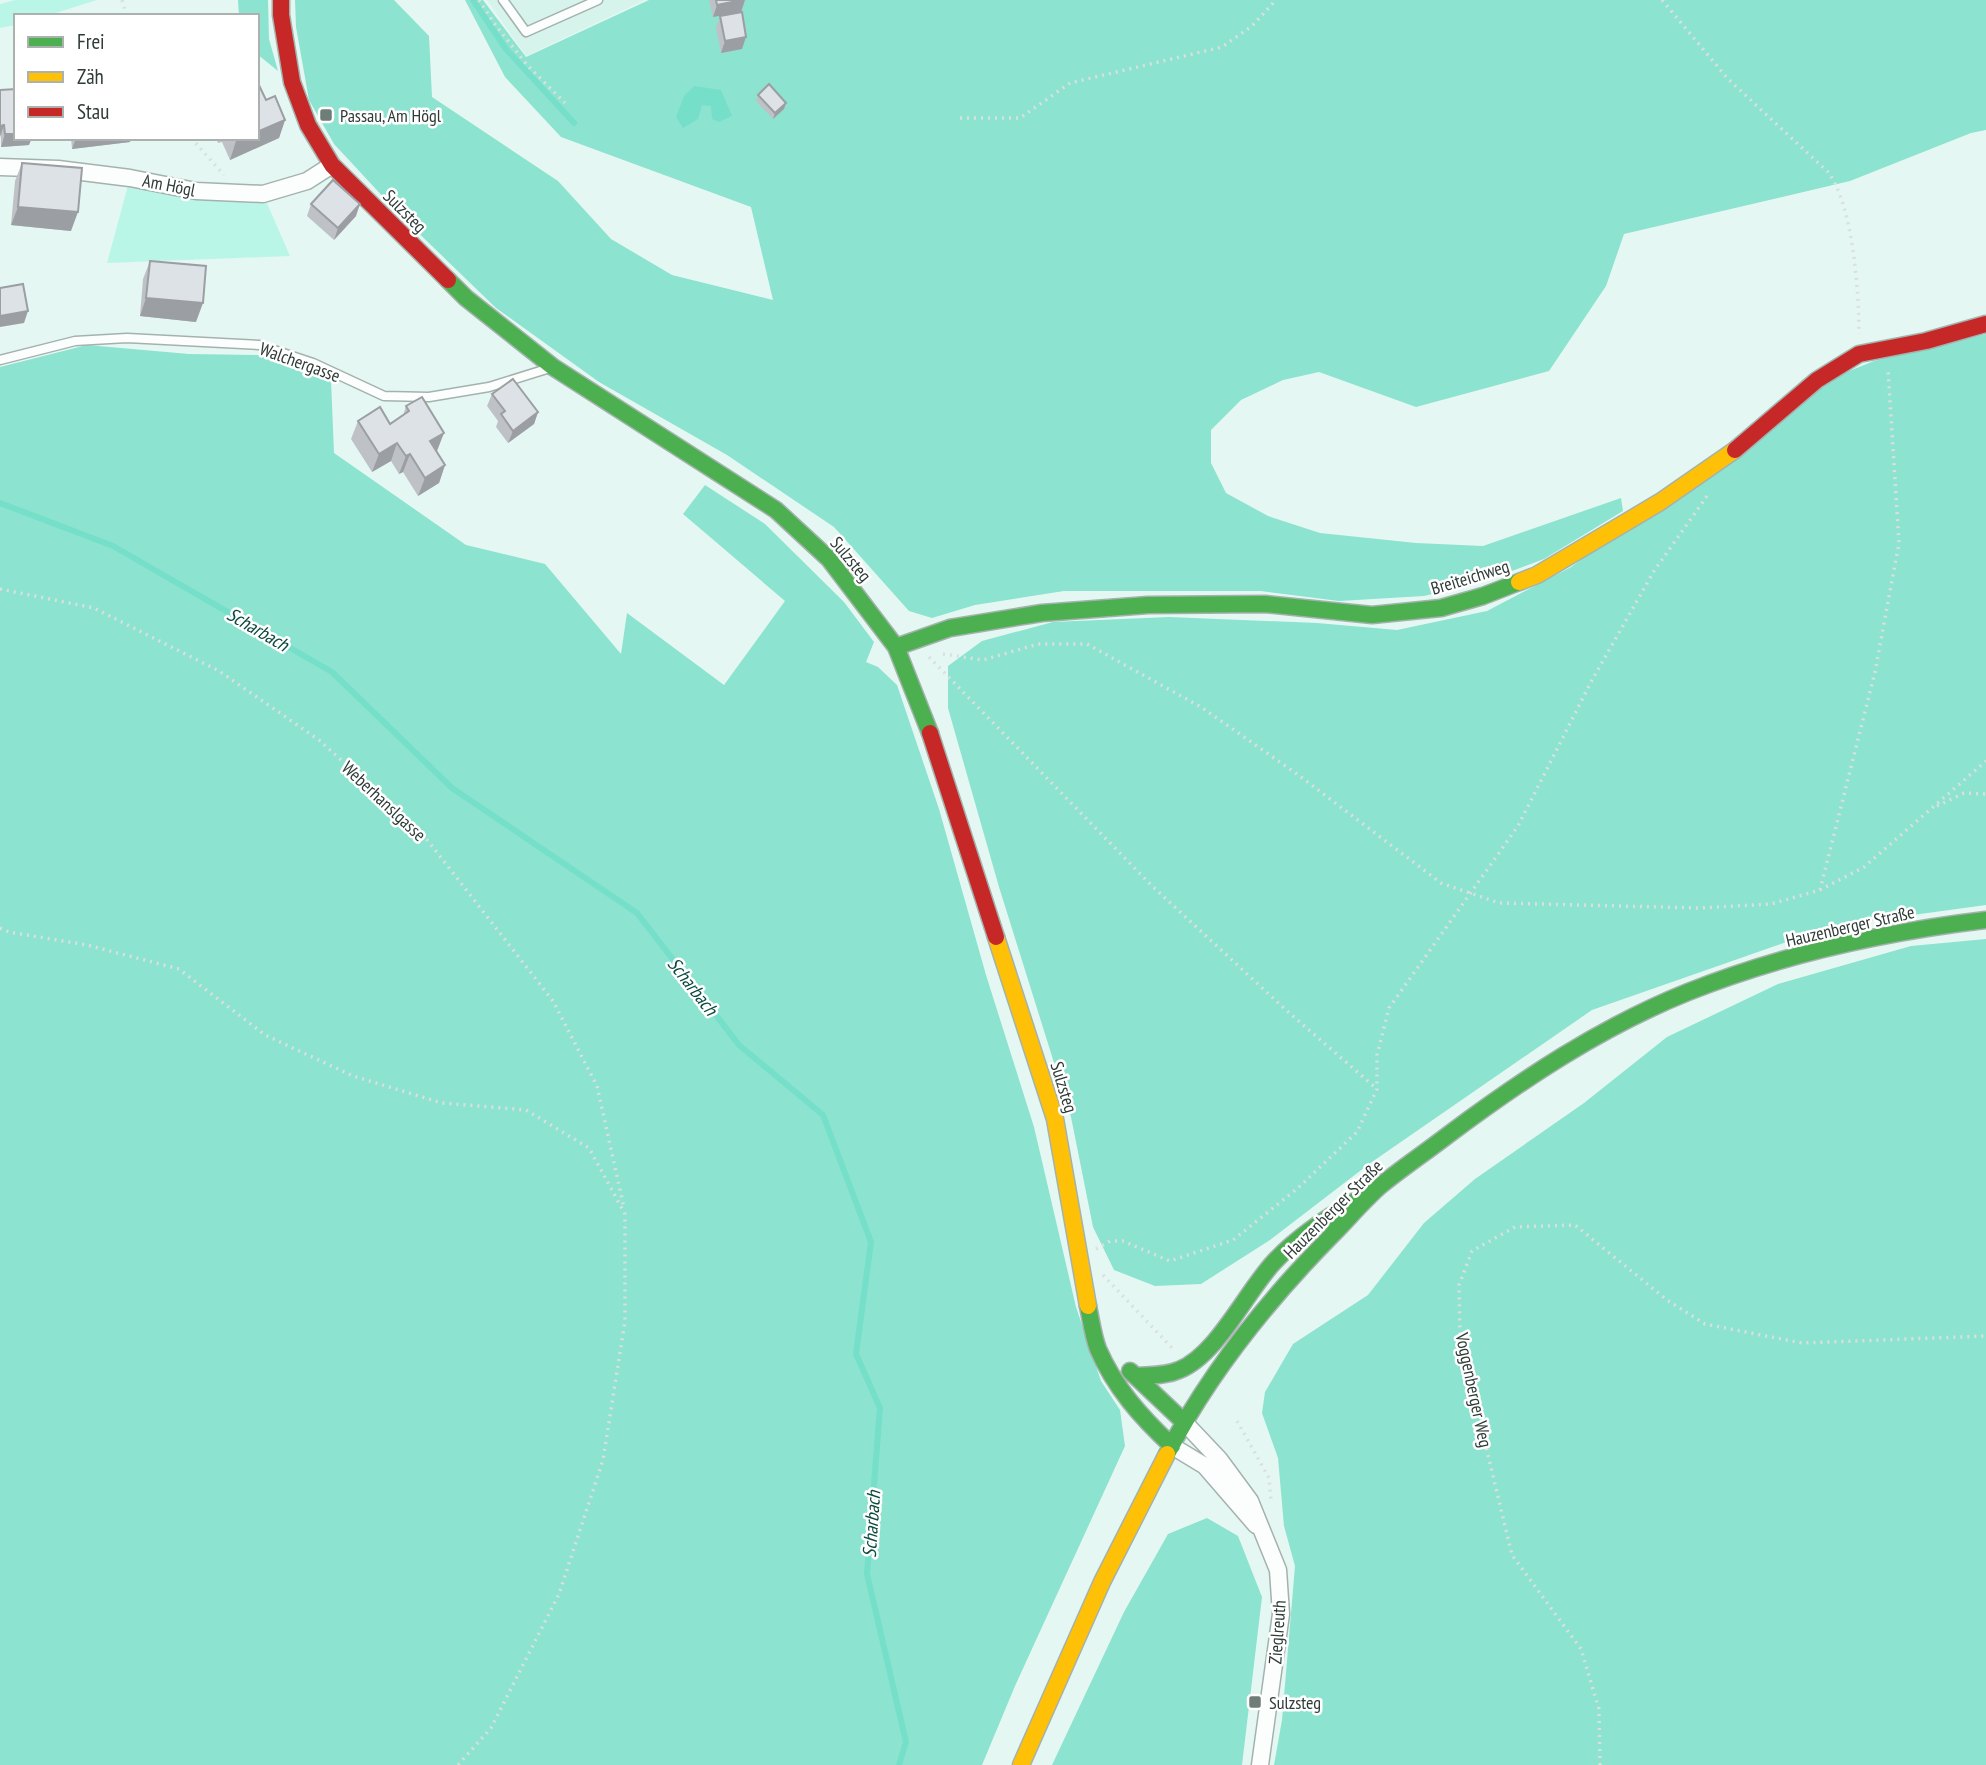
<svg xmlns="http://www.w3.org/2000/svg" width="1986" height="1765" font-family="'PT Sans Narrow',sans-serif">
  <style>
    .built { fill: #d6f4eb }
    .green { fill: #baf6e7 }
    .forest { fill: #8ce3d0 }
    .water { fill: #76dfc9 }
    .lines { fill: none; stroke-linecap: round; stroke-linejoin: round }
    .stream { stroke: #76dfc9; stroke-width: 6 }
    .lane-casing { stroke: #a4b2ae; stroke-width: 11 }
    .street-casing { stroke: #a4b2ae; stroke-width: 19 }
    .fast-casing { stroke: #a4b2ae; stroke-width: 19 }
    .slow-casing { stroke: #a4b2ae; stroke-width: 19 }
    .jam-casing { stroke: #a4b2ae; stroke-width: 19 }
    .path { stroke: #dae0de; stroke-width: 3.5; stroke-dasharray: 2 5; stroke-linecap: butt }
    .lane { stroke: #fbfefd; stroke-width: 8 }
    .street { stroke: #fbfefd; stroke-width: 16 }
    .fast { stroke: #4caf50; stroke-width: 16 }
    .slow { stroke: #ffc107; stroke-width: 16 }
    .jam { stroke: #c62828; stroke-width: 16 }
    .wall { fill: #bec2c7 }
    .shaded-wall { fill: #9b9ea2 }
    .building { fill: #dde2e7; stroke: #9b9ea2; stroke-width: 2 }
    .poi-dot { fill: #6e7d78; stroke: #fff; stroke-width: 2.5 }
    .labels { text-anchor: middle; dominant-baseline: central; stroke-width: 5; stroke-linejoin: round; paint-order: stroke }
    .poi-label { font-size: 18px; fill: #2e3b37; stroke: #fff; text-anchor: start }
    .street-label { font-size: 18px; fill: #2e3b37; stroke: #fff }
    .water-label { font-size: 19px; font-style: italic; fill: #0c4a3e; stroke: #fff }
  </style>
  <rect width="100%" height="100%" fill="#e5f7f2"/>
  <!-- built -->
  <path class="built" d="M 487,0 L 645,0 L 526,56 Z"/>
  <!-- green -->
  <path class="green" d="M 15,0 L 97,0 L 46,16 L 16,16 L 16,25 L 0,28 L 0,4 Z
    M 130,178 L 263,194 L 290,256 L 107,263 Z"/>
  <!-- forest -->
  <path class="forest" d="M 238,0 L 268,0 L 269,39 L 278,71 L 257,54 L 257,16 L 239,16 Z
    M 295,0 L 394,0 L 429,36 L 432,97 L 558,181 L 611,239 L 672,275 L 773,300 L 751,207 L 561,137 L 505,77 L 465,0 L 483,0 L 526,57 L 649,0 L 1986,0 L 1986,130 L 1971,133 L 1850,181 L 1624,234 L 1606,286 L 1549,371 L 1416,407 L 1319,372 L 1283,380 L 1241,400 L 1211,430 L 1211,463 L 1226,493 L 1268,516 L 1320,533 L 1416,543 L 1483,546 L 1621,498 L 1623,511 L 1544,559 L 1482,582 L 1424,596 L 1339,601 L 1261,591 L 1064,591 L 975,605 L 932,618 L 909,611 L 834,527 L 727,455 L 599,382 L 496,308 L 401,216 L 334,144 L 309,100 L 296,27 Z
    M 1986,334 L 1986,905 L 1832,926 L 1592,1010 L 1369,1164 L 1270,1240 L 1201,1284 L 1155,1286 L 1114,1270 L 1093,1227 L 1071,1117 L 999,887 L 948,708 L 948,666 L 982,641 L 1053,622 L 1169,617 L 1317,623 L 1397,630 L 1487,611 L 1571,567 L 1822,382 L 1874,361 Z
    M 87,345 L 189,354 L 262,355 L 331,380 L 334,453 L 466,545 L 545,564 L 621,654 L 627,613 L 724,685 L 785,601 L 683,514 L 705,485 L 765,524 L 844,602 L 874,642 L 866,662 L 878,667 L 897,685 L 939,809 L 986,975 L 1034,1127 L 1076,1307 L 1101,1381 L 1120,1410 L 1125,1446 L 1015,1686 L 982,1765 L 0,1765 L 0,367 Z
    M 1986,939 L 1986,1765 L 1274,1765 L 1282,1720 L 1295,1566 L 1284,1526 L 1278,1458 L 1262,1413 L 1265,1392 L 1293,1344 L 1368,1295 L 1424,1223 L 1475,1179 L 1584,1103 L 1667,1037 L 1778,984 L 1911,946 Z
    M 1207,1518 L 1238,1536 L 1262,1597 L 1242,1765 L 1052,1765 L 1124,1612 L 1168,1534 Z"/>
  <!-- water -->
  <path class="water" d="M 694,86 L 721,90 L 732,116 L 719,122 L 712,119 L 711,106 L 702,105 L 698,119 L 683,128 L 676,117 L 684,96 Z"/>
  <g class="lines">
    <!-- stream -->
    <path class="stream" d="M 473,0 L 506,49 L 574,123
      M 0,503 L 113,546 L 332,672 L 452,788 L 637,913 L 739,1045 L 823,1115 L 871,1242 L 856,1354 L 880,1408 L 867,1574 L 906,1742 L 899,1765"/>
    <defs>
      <path id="lane" d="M 503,0 L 526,32 L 598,0
        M 0,360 L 75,341 L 127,338 L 259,345 L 313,363 L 384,396 L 429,397 L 489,387 L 550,368"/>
      <path id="street" d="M 0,167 L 58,169 L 130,178 L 196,191 L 263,194 L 307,181 L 332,165
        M 1184,1422 L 1219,1459 L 1250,1501 L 1278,1570 L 1281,1614 L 1260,1765
        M 1172,1446 L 1205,1466 L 1256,1525"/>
      <path id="fast" d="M 448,280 L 466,298 L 553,367 L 776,510 L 829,559 L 896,647 L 930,733
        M 896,647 L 950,628 L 1042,613 L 1148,605 L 1265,604 L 1372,615 L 1441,608 L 1483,596 L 1519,582
        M 1088,1306 C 1091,1320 1093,1336 1098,1349 C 1115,1388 1141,1417 1172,1446
        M 1130,1371 L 1184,1422
        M 1137,1376 C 1151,1375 1166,1376 1179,1370 C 1217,1355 1246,1292 1274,1262 C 1297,1237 1326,1218 1355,1201
        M 1167,1454 C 1209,1373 1268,1300 1332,1235 C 1348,1219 1363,1201 1380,1186 C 1402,1168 1426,1152 1448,1135 C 1523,1079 1601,1027 1688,992 C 1783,954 1885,932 1986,920"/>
      <path id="slow" d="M 1519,582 L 1537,575 L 1660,502 L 1735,450
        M 996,937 L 1055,1119 L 1088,1306
        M 1021,1765 L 1102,1582 L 1167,1454"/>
      <path id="jam" d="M 281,0 L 281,15 L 292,82 L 308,125 L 332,165 L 448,280
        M 1735,450 L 1817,380 L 1859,354 L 1926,341 L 1986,324
        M 930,733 L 996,937"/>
    </defs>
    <!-- lane casing -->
    <use href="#lane" class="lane-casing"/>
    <!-- street casing -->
    <use href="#street" class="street-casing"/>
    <!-- fast casing -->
    <use href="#fast" class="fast-casing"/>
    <!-- slow casing -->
    <use href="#slow" class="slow-casing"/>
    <!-- jam casing -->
    <use href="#jam" class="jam-casing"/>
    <!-- path -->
    <path class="path" d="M 122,0 L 127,16
      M 479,0 L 494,23 L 527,65 L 565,103
      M 1662,0 L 1728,79 L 1828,172 C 1853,205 1859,292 1859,334
      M 960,118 L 1020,118 L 1070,83 L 1222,47 L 1252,26 L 1276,0
      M 191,138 L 224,175
      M 0,589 L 94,608 L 219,671 L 319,740 L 421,832 L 553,1001 L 597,1086 L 624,1208
      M 943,654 L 983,660 L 1038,644 L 1087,644 L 1201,707 L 1297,774 L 1441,883 L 1499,903 L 1700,908 L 1771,904 L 1820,890 L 1864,867 L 1986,761
      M 929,657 L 1151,885 L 1286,1010 L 1377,1089
      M 1937,806 L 1964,793 L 1986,794
      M 1820,890 L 1875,672 L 1899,543 L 1888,369
      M 0,928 L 9,932 L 87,945 L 179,969 L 265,1035 L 353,1076 L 442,1103 L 526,1110 L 589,1148 L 625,1214 L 625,1321 L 603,1460 L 559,1594 L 491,1728 L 458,1765
      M 1096,1249 L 1110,1241 L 1123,1241 L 1170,1261 L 1233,1240 L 1298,1188 L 1357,1132 L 1377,1089 L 1377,1055 L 1389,1008 L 1518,826 L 1591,682 L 1654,571 L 1707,496
      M 1103,1275 L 1174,1350
      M 1237,1421 L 1269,1478 L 1271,1501
      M 1600,1765 L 1599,1709 L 1581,1649 L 1512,1555 L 1460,1338 L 1459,1285 L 1472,1251 L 1515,1227 L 1575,1225 L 1667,1300 L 1705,1324 L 1802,1343 L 1986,1336"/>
    <!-- lane -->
    <use href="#lane" class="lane"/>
    <!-- street -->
    <use href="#street" class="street"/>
    <!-- fast -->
    <use href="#fast" class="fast"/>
    <!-- slow -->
    <use href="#slow" class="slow"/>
    <!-- jam -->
    <use href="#jam" class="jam"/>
  </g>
  <!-- wall -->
  <path class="wall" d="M 709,0 L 745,0 L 741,12 L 713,17 Z
    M 720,16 L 742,49 L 721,53 L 716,28 Z
    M 0,90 L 16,138 L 29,145 L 1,147 Z
    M 758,95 L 786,103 L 784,109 L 773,119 L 756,101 Z
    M 266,100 L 285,120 L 279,138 L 230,160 L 222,142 L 218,143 L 216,138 L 257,138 Z
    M 71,138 L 131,138 L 130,142 L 72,149 Z
    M 22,163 L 71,231 L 11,225 L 15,181 Z
    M 311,204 L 356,216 L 334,240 L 307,216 Z
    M 150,261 L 196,322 L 140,316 L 143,279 Z
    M 492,394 L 538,412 L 534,424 L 508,443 L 496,427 L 498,421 L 487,406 Z
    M 406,406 L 437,451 L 445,465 L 439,483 L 418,496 L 403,472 L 399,474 L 391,461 L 372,472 L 351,439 L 358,421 L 390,424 L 403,416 Z"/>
  <!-- shaded-wall -->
  <path class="shaded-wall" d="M 742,0 L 745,0 L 741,12 L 713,17 L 717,5 Z
    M 746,37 L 742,49 L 721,53 L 725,41 Z
    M 786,103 L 784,109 L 773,119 L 775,113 Z
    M 285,120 L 279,138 L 230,160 L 236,141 L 244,138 L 257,138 L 257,132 Z
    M 4,125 L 0,137 L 0,126 Z
    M 5,134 L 16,134 L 16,138 L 32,138 L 29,145 L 1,147 Z
    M 76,138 L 131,138 L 130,142 L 72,149 Z
    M 360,204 L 356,216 L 334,240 L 338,228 Z
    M 18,207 L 78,212 L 71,231 L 11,225 Z
    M 146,298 L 203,303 L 196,322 L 140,316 Z
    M 28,311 L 24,323 L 0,327 L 0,316 Z
    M 538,412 L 534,424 L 508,443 L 513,431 Z
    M 444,433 L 437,451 L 424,459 L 430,441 Z
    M 397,443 L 391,461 L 372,472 L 379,454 Z
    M 410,454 L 403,472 L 399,474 L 406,456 Z
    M 445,465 L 439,483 L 418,496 L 425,478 Z"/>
  <!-- building -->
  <path class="building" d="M 716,0 L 742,0 L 717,5 Z
    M 742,12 L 746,37 L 725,41 L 720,16 Z
    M 257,81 L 266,100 L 275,96 L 285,120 L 257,132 Z
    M 769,84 L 786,103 L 775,113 L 758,95 Z
    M 16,89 L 16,134 L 5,134 L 4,125 L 0,126 L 0,90 Z
    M 22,163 L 82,168 L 78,212 L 18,207 Z
    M 333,180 L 360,204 L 338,228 L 311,204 Z
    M 150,261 L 206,266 L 203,303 L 146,298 Z
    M 23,284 L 28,311 L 0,316 L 0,288 Z
    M 513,379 L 538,412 L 513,431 L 501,414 L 505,411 L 492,394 Z
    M 422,397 L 444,433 L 430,441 L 445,465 L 425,478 L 410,454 L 406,456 L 397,443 L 379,454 L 358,421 L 380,407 L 390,424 L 409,411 L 406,406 Z"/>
  <!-- markers -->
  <g class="poi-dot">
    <rect x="319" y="108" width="14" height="14" rx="3.5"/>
    <rect x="1248" y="1695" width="14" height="14" rx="3.5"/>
  </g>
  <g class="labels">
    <!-- poi labels -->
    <g class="poi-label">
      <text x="340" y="115">Passau, Am Högl</text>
      <text x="1269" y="1702">Sulzsteg</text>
    </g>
    <!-- street labels -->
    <g class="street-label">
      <text transform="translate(169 185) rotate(11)">Am Högl</text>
      <text transform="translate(405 211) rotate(45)">Sulzsteg</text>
      <text transform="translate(300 362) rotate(20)">Walchergasse</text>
      <text transform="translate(851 559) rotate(50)">Sulzsteg</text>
      <text transform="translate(1470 577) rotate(-17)">Breiteichweg</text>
      <text transform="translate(384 801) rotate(43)">Weberhanslgasse</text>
      <text transform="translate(1850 926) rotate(-13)">Hauzenberger Straße</text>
      <text transform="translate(1064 1087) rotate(73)">Sulzsteg</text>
      <text transform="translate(1333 1209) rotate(-45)">Hauzenberger Straße</text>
      <text transform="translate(1474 1390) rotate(78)">Voggenberger Weg</text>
      <text transform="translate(1277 1632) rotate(-86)">Zieglreuth</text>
    </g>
    <!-- water labels -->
    <g class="water-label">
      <text transform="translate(258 629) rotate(30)">Scharbach</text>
      <text transform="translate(693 986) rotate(52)">Scharbach</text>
      <text transform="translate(871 1524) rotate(-86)">Scharbach</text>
    </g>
  </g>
  <!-- legend -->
  <rect x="14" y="14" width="245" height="126" fill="#ffffff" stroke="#abb1af" stroke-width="2"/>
  <rect x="28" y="37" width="35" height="10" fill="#4caf50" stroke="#abb1af" stroke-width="2"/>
  <text x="77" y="49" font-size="21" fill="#2e3b37">Frei</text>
  <rect x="28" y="72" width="35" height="10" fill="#ffc107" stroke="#abb1af" stroke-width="2"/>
  <text x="77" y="84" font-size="21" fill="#2e3b37">Zäh</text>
  <rect x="28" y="107" width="35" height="10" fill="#c62828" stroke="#abb1af" stroke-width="2"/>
  <text x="77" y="119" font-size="21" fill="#2e3b37">Stau</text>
</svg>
